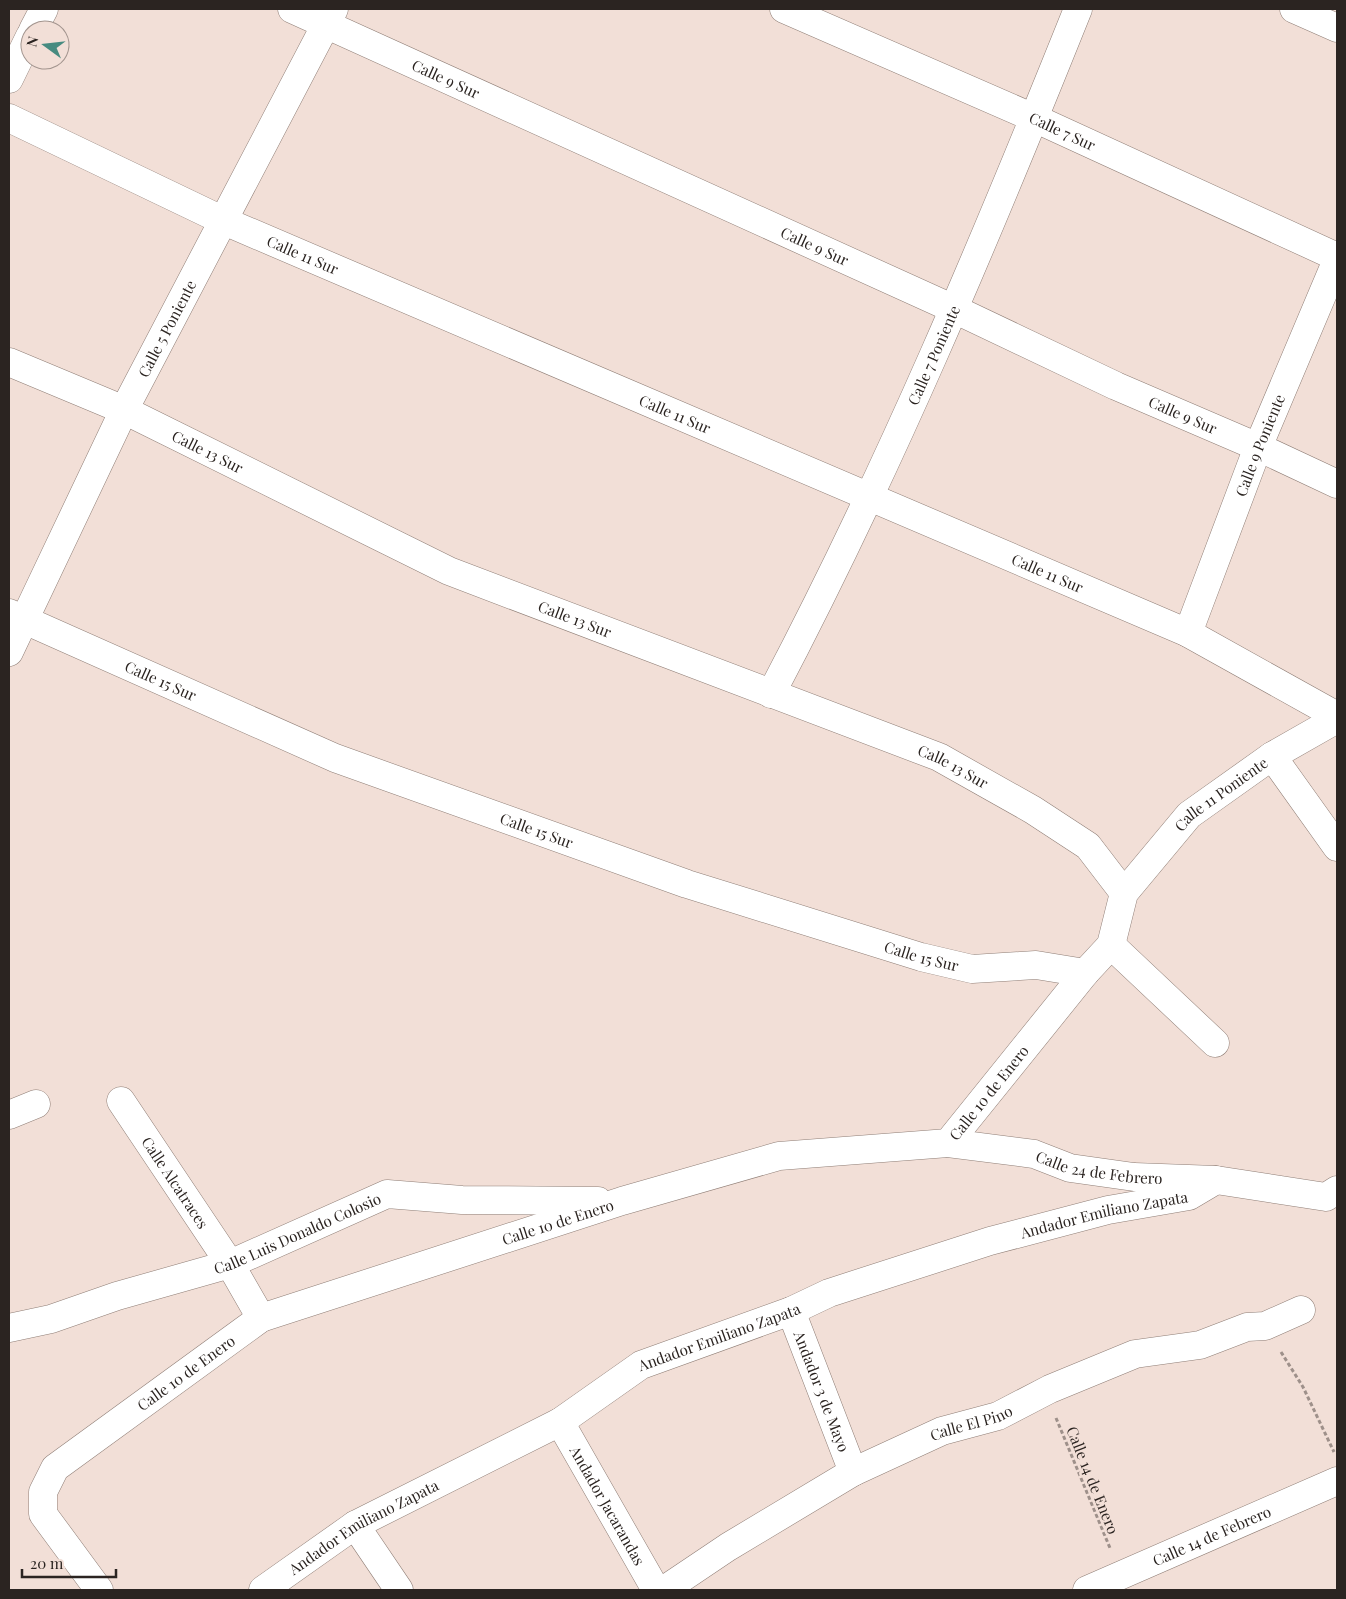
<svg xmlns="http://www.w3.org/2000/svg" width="1346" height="1599" font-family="'Playfair Display',serif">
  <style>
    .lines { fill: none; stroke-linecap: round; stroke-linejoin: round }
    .street-casing { stroke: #8f7e76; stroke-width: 29 }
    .path { stroke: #9e908a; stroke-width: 3; stroke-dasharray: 4 2.5; stroke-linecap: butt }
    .street { stroke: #fff; stroke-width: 28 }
    .labels { text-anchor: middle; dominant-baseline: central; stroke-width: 5; stroke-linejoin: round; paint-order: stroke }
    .street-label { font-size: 15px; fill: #2b2421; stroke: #f2dfd7 }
  </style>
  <rect width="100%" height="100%" fill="#f2dfd7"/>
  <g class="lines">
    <defs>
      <g id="street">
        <path id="s1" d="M 292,9 L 954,309 L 1116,386 L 1258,447 L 1337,484"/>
        <path id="s2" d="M 784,9 L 1034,118 L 1337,257"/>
        <path d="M 1294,9 L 1337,28"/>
        <path d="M 33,30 L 44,9"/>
        <path d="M 9,79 L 30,36"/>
        <path id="s3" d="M 9,118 L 224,221 L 1188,633 L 1337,716"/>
        <path id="s4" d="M 9,362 L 124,410 L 449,571 L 939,757 L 1033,810 L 1088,846 L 1124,893"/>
        <path id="s5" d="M 9,613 L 335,758 L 687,884 L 921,957 L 972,969 L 1036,965 L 1085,973"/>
        <path id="s6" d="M 1188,633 L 1258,447 L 1337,260"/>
        <path id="s7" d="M 9,652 L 124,410 L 334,9"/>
        <path id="s8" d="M 771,694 C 888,472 985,241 1078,9"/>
        <path d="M 1272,756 L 1337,847"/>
        <path d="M 1111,945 L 1215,1043"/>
        <path id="s9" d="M 121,1101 L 230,1264 L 261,1318"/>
        <path d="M 9,1115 L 36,1104"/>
        <path id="s10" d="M 948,1143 L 1034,1154 L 1070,1168 L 1134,1177 L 1216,1180 L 1326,1197 L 1337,1190"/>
        <path id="s11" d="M 791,1311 L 853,1472"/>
        <path id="s12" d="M 9,1328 L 51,1319 L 117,1296 L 230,1264 L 387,1194 L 462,1200 L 598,1201"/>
        <path id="s13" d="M 560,1422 L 656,1590"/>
        <path d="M 355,1525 L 399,1590"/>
        <path id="s14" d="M 99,1590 L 43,1514 L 43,1492 L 55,1468 L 261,1318 L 622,1201 L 779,1156 L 948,1143 L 1085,973 L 1111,945 L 1124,893 L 1189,815 L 1272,756 L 1337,719"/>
        <path id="s15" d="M 263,1590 L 355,1525 L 560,1422 L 641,1365 L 791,1311 L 829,1293 L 990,1241 L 1108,1210 L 1189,1196 L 1216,1180"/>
        <path id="s16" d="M 664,1590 L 728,1547 L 853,1472 L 942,1431 L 998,1416 L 1050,1389 L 1135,1354 L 1200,1345 L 1247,1327 L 1265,1326 L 1301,1310"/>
        <path id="s17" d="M 1087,1590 L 1337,1481"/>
      </g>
    </defs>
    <!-- street casing -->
    <use href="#street" class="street-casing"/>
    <!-- path -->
    <path class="path" d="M 1281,1352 L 1303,1387 L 1334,1452
      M 1056,1418 L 1110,1548"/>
    <!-- street -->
    <use href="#street" class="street"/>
  </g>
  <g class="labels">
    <!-- street labels -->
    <g class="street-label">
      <text stroke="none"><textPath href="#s1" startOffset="169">Calle 9 Sur</textPath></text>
      <text stroke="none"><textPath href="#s2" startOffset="304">Calle 7 Sur</textPath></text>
      <text stroke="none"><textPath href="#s1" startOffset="574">Calle 9 Sur</textPath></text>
      <text stroke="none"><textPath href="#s3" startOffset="324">Calle 11 Sur</textPath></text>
      <text stroke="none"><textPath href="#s7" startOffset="360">Calle 5 Poniente</textPath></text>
      <text stroke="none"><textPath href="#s8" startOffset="376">Calle 7 Poniente</textPath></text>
      <text stroke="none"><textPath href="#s3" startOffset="729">Calle 11 Sur</textPath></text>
      <text stroke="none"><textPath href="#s1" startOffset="979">Calle 9 Sur</textPath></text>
      <text stroke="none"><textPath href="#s6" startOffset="201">Calle 9 Poniente</textPath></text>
      <text stroke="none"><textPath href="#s4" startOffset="218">Calle 13 Sur</textPath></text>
      <text stroke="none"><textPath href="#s3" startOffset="1134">Calle 11 Sur</textPath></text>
      <text stroke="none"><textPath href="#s4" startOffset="622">Calle 13 Sur</textPath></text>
      <text stroke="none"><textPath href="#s5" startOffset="166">Calle 15 Sur</textPath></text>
      <text stroke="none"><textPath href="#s4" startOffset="1028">Calle 13 Sur</textPath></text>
      <text stroke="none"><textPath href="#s14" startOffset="1560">Calle 11 Poniente</textPath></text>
      <text stroke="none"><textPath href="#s5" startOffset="571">Calle 15 Sur</textPath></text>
      <text stroke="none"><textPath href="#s5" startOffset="976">Calle 15 Sur</textPath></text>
      <text stroke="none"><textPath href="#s14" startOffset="1175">Calle 10 de Enero</textPath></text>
      <text stroke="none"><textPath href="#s10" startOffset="154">Calle 24 de Febrero</textPath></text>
      <text stroke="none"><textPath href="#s9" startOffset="98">Calle Alcatraces</textPath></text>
      <text stroke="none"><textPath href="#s15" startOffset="929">Andador Emiliano Zapata</textPath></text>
      <text stroke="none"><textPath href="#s14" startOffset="710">Calle 10 de Enero</textPath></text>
      <text stroke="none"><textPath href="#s12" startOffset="304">Calle Luis Donaldo Colosio</textPath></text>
      <text stroke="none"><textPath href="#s15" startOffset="524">Andador Emiliano Zapata</textPath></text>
      <text stroke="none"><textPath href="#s14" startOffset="305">Calle 10 de Enero</textPath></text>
      <text stroke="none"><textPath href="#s11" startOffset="86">Andador 3 de Mayo</textPath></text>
      <text stroke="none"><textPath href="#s16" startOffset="351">Calle El Pino</textPath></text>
      <text transform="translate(1093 1480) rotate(68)">Calle 14 de Enero</text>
      <text stroke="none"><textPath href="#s13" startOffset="96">Andador Jacarandas</textPath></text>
      <text stroke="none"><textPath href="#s15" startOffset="119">Andador Emiliano Zapata</textPath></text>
      <text stroke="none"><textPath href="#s17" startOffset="136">Calle 14 de Febrero</textPath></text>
    </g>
  </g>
  <!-- border -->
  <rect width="1346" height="1599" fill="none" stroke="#2b2421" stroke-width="20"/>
  <!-- north arrow -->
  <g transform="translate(45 45) rotate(285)"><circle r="24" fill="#f2dfd7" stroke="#a2948e"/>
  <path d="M0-4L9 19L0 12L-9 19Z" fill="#478b80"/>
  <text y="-8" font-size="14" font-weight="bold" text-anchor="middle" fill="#2b2421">N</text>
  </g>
  <!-- scale -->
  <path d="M22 1569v8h94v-8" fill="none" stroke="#2b2421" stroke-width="2.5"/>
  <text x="30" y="1569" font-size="15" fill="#2b2421" stroke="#f2dfd7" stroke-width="4" paint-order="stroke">20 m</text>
</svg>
